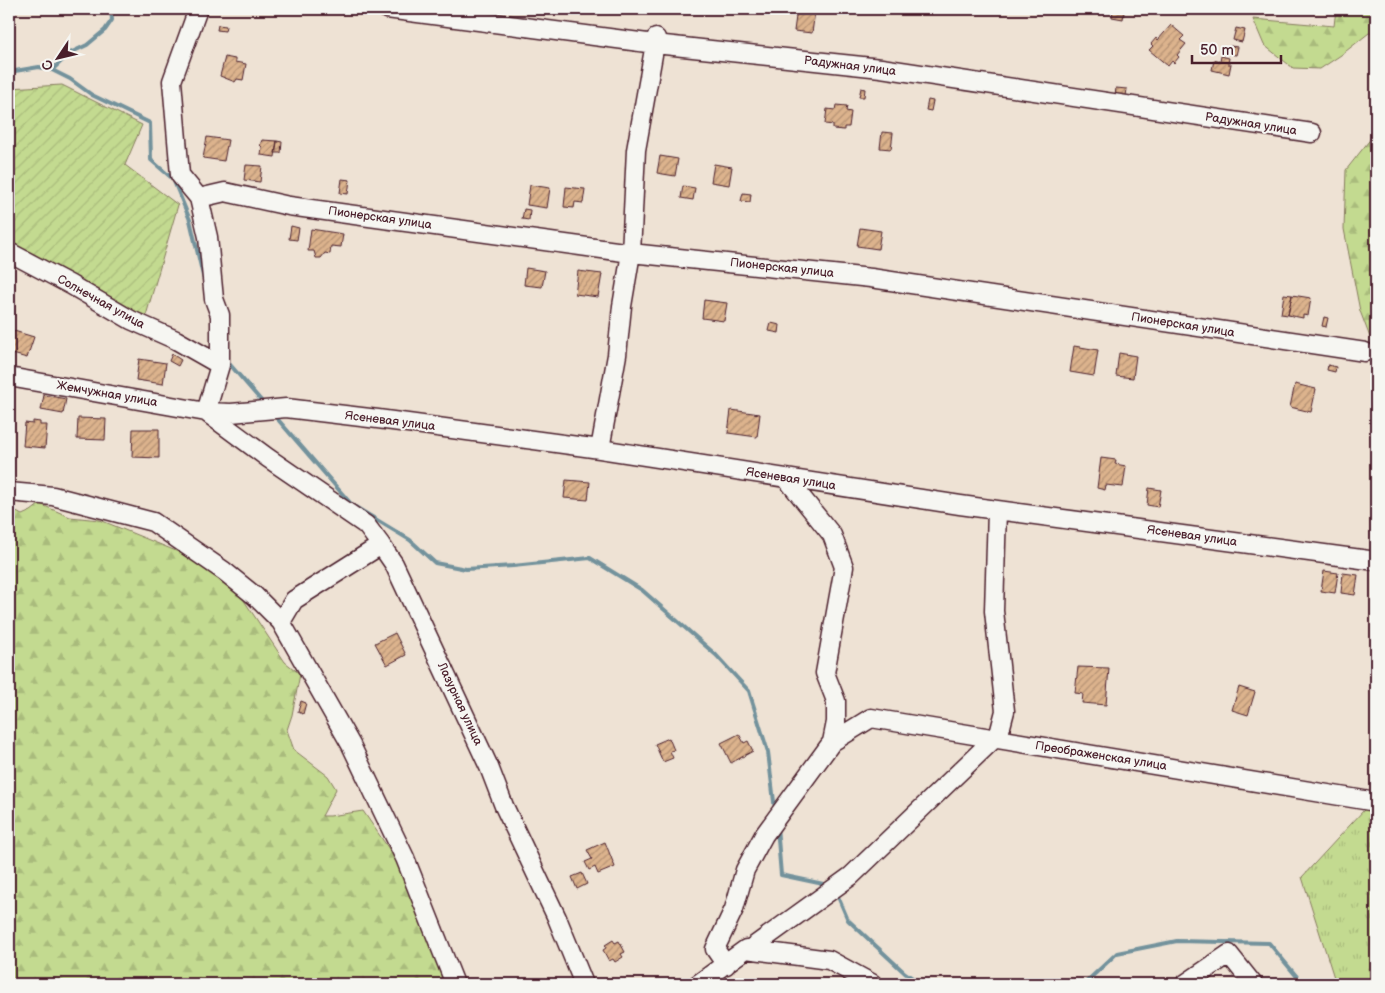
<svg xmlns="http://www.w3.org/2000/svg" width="1385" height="993" font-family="'Balsamiq Sans',sans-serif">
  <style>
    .grass { fill: url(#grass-tufts); stroke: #867c5e }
    .forest { fill: url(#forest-firs); stroke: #867c5e }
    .garden { fill: url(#garden-furrows); stroke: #867c5e }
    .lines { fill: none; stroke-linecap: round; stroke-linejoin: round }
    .stream { stroke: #73929c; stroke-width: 4 }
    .building { fill: url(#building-hatch); stroke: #4a1f2b }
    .minor-casing { stroke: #4a1f2b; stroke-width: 21 }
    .minor { stroke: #f6f6f2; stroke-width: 18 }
    .labels { text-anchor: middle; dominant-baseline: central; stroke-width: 4; stroke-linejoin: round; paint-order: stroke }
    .street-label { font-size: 12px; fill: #4a1f2b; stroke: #f6f6f2 }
  </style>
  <defs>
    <pattern id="grass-tufts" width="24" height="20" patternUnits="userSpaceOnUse" patternTransform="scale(1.25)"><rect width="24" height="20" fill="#c3da90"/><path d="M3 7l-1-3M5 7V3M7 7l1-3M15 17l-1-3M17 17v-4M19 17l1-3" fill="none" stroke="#a9bb7c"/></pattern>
    <pattern id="forest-firs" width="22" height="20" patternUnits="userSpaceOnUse" patternTransform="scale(1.25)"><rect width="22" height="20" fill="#c3da90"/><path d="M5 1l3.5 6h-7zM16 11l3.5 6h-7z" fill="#a9bb7c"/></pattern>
    <pattern id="garden-furrows" width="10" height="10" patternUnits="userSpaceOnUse" patternTransform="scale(1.25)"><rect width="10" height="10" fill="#c3da90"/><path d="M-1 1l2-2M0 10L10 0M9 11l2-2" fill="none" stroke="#a9bb7c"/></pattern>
    <pattern id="building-hatch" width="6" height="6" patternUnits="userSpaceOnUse" patternTransform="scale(1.25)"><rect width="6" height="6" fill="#dcb38d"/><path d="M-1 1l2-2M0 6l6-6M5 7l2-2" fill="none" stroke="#b49173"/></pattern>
  </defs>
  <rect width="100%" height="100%" fill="#eee2d4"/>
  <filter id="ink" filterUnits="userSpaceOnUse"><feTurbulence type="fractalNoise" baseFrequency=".02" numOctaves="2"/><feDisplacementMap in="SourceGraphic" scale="10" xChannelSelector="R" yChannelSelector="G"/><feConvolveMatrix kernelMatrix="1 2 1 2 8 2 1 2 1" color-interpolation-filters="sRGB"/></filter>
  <g filter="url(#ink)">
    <!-- grass -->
    <path class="grass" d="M 1376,797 L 1376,984 L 1336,984 L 1302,877 Z"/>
    <!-- forest -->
    <path class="forest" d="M 1336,9 L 1376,9 L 1376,33 L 1369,33 L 1341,55 L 1320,69 L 1293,68 L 1264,45 L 1253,19 L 1334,26 Z
      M 1376,132 L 1376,353 L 1360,311 L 1344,229 L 1346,170 Z
      M 40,504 L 70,517 L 100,520 L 181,553 L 239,593 L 285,662 L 300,674 L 292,715 L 287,730 L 294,750 L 328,776 L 336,789 L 322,816 L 330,816 L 363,811 L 402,868 L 440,957 L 443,984 L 9,984 L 9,508 L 22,515 L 31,511 Z"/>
    <!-- garden -->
    <path class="garden" d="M 62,85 L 142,125 L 125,165 L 178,205 L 145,319 L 76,283 L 74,276 L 9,242 L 9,88 Z"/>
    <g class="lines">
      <!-- stream -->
      <path class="stream" d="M 52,70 L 70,53 L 87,45 L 105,30 L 112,20 L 111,9
        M 9,72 L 39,67 L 52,70 L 70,79 L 92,95 L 150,123 L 151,160 L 173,179 L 190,220 L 204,280
        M 226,360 L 264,404
        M 274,415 L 352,505 L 410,540 L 435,563 L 466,569 L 513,566 L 590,558 L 642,590 L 716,655 L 749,691 L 768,752 L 775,810
        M 777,827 L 781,875 L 828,885
        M 836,892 L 848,920 L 905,973 L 921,984
        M 1084,984 L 1117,953 L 1177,941 L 1269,943 L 1303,984"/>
    </g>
    <!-- building -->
    <path class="building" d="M 597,9 L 616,9 L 616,11 Z
      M 797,9 L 815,11 L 812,33 L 794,31 Z
      M 1113,11 L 1124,13 L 1123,19 L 1112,17 Z
      M 218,25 L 226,26 L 225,31 L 217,30 Z
      M 1171,25 L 1184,36 L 1180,40 L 1186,44 L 1177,55 L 1179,57 L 1174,63 L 1172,61 L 1168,66 L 1149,50 L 1153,46 L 1151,44 L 1156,38 L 1158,40 Z
      M 1236,28 L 1245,30 L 1242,42 L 1233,40 Z
      M 1230,46 L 1238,47 L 1236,55 L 1228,54 Z
      M 1221,56 L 1229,58 L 1228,64 L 1231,64 L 1229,74 L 1212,70 L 1214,60 L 1220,62 Z
      M 225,57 L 235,59 L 235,62 L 246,64 L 243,80 L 237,79 L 235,82 L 220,76 Z
      M 861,88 L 865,89 L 864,97 L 859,97 Z
      M 1116,88 L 1127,89 L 1126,96 L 1115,95 Z
      M 928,100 L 933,101 L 931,111 L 926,110 Z
      M 836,105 L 847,106 L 846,111 L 851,112 L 849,127 L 844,127 L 844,130 L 833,129 L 833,125 L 825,124 L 827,109 L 835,110 Z
      M 882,132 L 893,133 L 891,149 L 880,148 Z
      M 207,137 L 228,140 L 224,161 L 203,158 Z
      M 262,140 L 277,141 L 275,157 L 261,155 L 262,147 L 260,145 Z
      M 277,141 L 282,142 L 281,153 L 275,153 Z
      M 660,156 L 678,159 L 675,176 L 657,173 Z
      M 714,164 L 732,167 L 729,185 L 711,182 Z
      M 246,165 L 262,166 L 260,182 L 244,180 Z
      M 342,179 L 350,180 L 348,194 L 340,193 Z
      M 530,185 L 550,188 L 547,208 L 527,205 Z
      M 683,186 L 695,188 L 693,200 L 681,198 Z
      M 566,187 L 585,189 L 583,203 L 575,202 L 574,208 L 564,207 Z
      M 743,193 L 751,194 L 750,202 L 741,201 Z
      M 524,209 L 530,210 L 529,220 L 522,219 Z
      M 291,226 L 299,228 L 297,240 L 289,239 Z
      M 860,228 L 881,231 L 878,249 L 857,246 Z
      M 311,229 L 343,234 L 341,247 L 331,246 L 330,254 L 325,253 L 321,258 L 316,258 L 314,251 L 308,251 Z
      M 526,268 L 545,271 L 542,287 L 524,285 Z
      M 578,271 L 602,274 L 598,297 L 575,294 Z
      M 1284,294 L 1292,295 L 1288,315 L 1281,314 Z
      M 1292,295 L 1311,298 L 1308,316 L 1303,315 L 1303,318 L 1288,315 Z
      M 704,300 L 727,303 L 724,321 L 702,318 Z
      M 1324,317 L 1328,318 L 1326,327 L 1322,326 Z
      M 771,323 L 780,325 L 779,333 L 769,331 Z
      M 14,331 L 34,337 L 27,358 L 9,353 Z
      M 1074,346 L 1098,350 L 1094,376 L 1070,372 Z
      M 1119,353 L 1136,356 L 1133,378 L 1116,376 Z
      M 172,354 L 181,360 L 178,366 L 169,361 Z
      M 139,359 L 166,363 L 163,384 L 136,380 Z
      M 1328,365 L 1336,367 L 1335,372 L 1327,370 Z
      M 1295,384 L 1316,389 L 1311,412 L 1290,407 Z
      M 44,395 L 66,399 L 63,414 L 41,410 Z
      M 731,410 L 760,414 L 757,437 L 728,433 Z
      M 78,418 L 106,419 L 105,440 L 77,439 Z
      M 33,421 L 40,422 L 40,425 L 47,425 L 45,448 L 23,446 L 25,423 L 33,424 Z
      M 133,429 L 159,429 L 159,458 L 132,457 Z
      M 1101,458 L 1116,460 L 1115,464 L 1126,466 L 1123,487 L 1106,485 L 1105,490 L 1097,488 Z
      M 566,480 L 590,482 L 588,500 L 564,498 Z
      M 1149,488 L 1161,490 L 1158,507 L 1147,505 Z
      M 1324,571 L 1338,573 L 1335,593 L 1321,591 Z
      M 1343,573 L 1358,575 L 1355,595 L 1341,593 Z
      M 395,633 L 406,655 L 387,665 L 375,643 Z
      M 1078,667 L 1109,668 L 1106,705 L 1082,703 L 1083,694 L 1075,693 Z
      M 1239,687 L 1255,692 L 1248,715 L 1232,710 Z
      M 301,701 L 306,703 L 303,714 L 298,712 Z
      M 739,734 L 744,743 L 748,741 L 753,751 L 731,763 L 721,743 Z
      M 669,738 L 674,750 L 670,751 L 673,758 L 663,762 L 655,744 Z
      M 605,842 L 615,867 L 598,874 L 595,867 L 589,870 L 585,862 L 592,859 L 587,850 Z
      M 582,873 L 587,884 L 577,889 L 572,877 Z
      M 613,940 L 615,943 L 619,941 L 625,952 L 621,954 L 623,957 L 615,962 L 613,959 L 609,961 L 603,950 L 606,948 L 605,945 Z"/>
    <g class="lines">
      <defs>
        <path id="minor" d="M 198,9 L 172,81 L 180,175 L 199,198 L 208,237 L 214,299 L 220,315 L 220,365 L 206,412 L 268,458 L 366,525 L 381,545
          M 387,9 L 655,44 L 881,68 L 1312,133
          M 199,198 L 225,192 L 289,206 L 631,253 L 871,278 L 1365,352
          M 9,252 L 71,285 L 131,320 L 176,340 L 220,365
          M 9,377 L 206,412 L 231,413 L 286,408 L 378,419 L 600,449 L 960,505 L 1376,561
          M 600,449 L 617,355 L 622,306 L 631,253 L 636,150 L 656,38
          M 9,492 L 53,496 L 153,522 L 224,571 L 255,596 L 281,622 L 351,745 L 405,858 L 455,984
          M 281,622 L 294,600 L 381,545 L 394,564 L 489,767 L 504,806 L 557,918 L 584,984
          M 832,742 L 871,718 L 1376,802
          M 750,949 L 851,876 L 999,734 L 1005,711 L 994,611 L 997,510
          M 726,965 L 715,949 L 734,909 L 745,870 L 764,835 L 832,742 L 836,722 L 836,701 L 825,673 L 844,567 L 832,535 L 786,478
          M 698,984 L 746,949 L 829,960 L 873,984
          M 1185,984 L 1229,954 L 1253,984"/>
      </defs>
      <!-- minor casing -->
      <use href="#minor" class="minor-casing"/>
      <!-- minor -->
      <use href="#minor" class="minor"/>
    </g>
  </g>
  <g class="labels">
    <!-- street labels -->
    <g class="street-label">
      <text transform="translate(850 66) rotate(7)">Радужная улица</text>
      <text transform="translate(1251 124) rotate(9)">Радужная улица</text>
      <text transform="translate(380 218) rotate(8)">Пионерская улица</text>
      <text transform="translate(782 268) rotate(6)">Пионерская улица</text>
      <text transform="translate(101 302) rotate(29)">Солнечная улица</text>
      <text transform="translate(1183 325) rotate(9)">Пионерская улица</text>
      <text transform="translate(107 394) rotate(10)">Жемчужная улица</text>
      <text transform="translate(390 421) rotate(7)">Ясеневая улица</text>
      <text transform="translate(791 479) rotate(9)">Ясеневая улица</text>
      <text transform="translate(1192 536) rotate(8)">Ясеневая улица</text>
      <text transform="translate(460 704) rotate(65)">Лазурная улица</text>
      <text transform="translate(1101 756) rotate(9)">Преображенская улица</text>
    </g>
  </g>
  <!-- margin -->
  <rect width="1385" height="993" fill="none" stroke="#f6f6f2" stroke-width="30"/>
  <rect x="15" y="15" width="1355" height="963" fill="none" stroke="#4a1f2b" stroke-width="2" filter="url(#ink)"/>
  <!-- north arrow -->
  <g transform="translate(58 58) rotate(235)" stroke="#f6f6f2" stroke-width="4" paint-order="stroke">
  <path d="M0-4L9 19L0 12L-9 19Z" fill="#4a1f2b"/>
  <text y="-8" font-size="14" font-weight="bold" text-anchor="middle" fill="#4a1f2b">С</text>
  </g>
  <!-- scale -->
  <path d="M1192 55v8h89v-8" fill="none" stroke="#4a1f2b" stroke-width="2.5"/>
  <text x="1200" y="55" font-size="15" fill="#4a1f2b" stroke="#f6f6f2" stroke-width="4" paint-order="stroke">50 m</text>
</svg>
